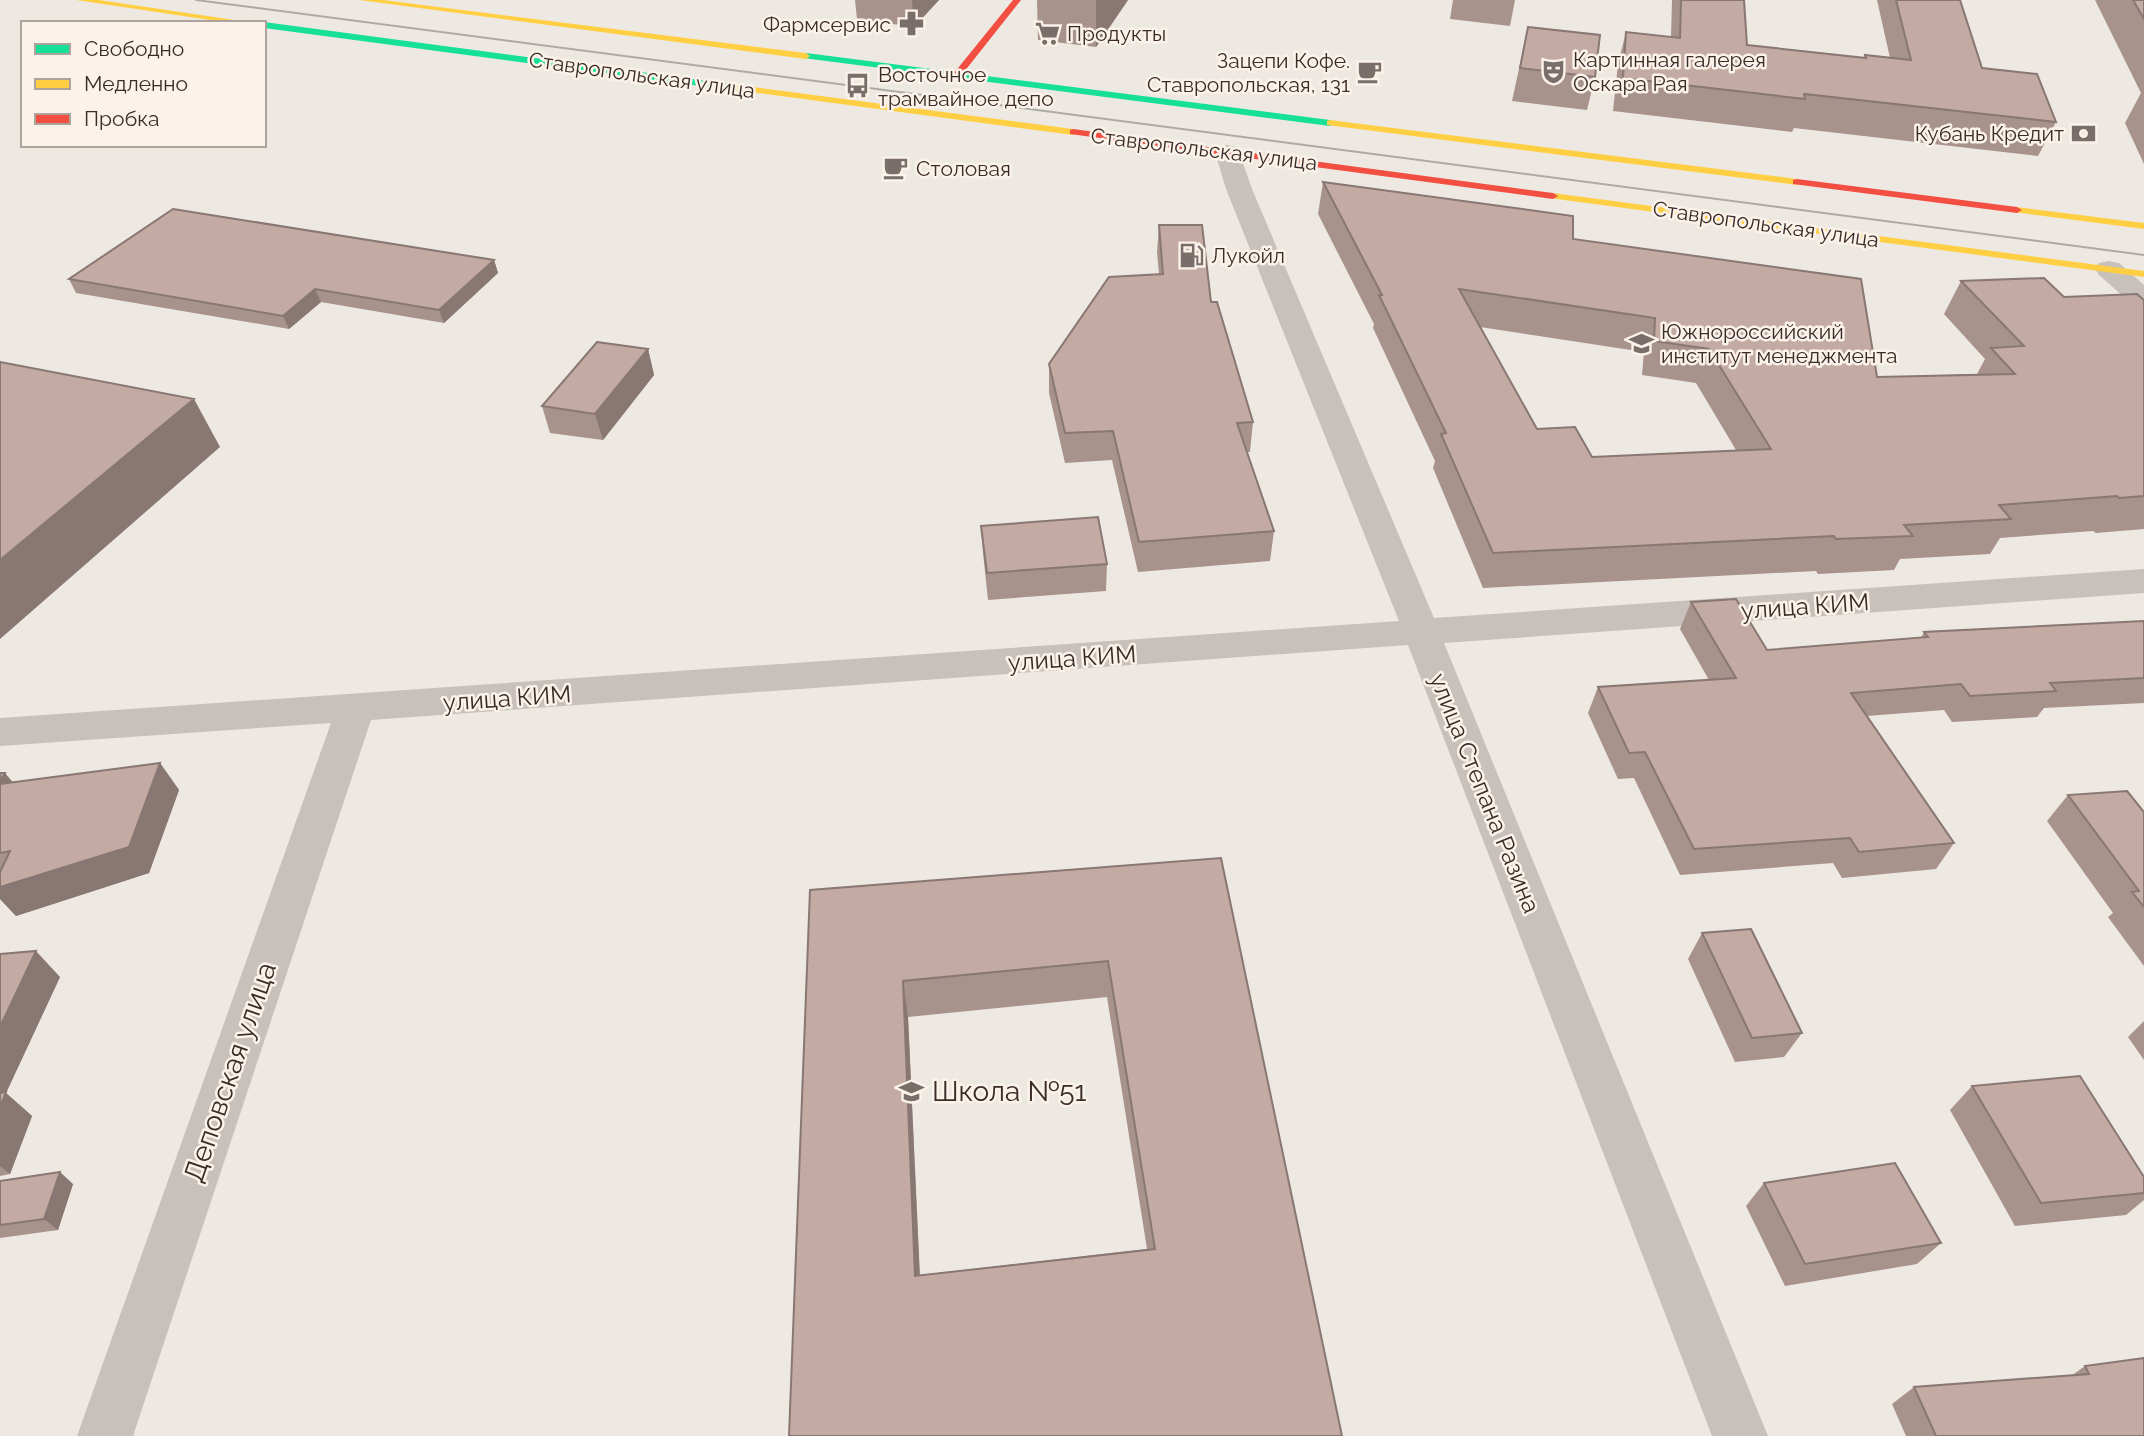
<svg xmlns="http://www.w3.org/2000/svg" width="2144" height="1436" font-family="Raleway,sans-serif">
  <style>
    .lines { fill: none; stroke-linecap: round; stroke-linejoin: round }
    .street { fill: #c7c0bb; fill-rule: evenodd }
    .fast { fill: #16e098; fill-rule: evenodd }
    .slow { fill: #ffcf43; fill-rule: evenodd }
    .jam { fill: #f24e42; fill-rule: evenodd }
    .tram { stroke: #afa9a5; stroke-width: 2 }
    .wall { fill: #a8928c; fill-rule: evenodd }
    .shaded-wall { fill: #887772 }
    .building { fill: #c3aaa3; stroke: #887772; stroke-width: 2; fill-rule: evenodd }
    .labels { text-anchor: middle; dominant-baseline: central; stroke-width: 5; stroke-linejoin: round; paint-order: stroke }
    .far-poi-label { font-size: 21px; fill: #392c29; stroke: #fbf2ea; text-anchor: start }
    .far-street-label { font-size: 21px; fill: #392c29; stroke: #fbf2ea }
    .street-label { font-size: 24px; fill: #392c29; stroke: #fbf2ea }
    .near-street-label { font-size: 28px; fill: #392c29; stroke: #fbf2ea }
    .near-poi-label { font-size: 28px; fill: #392c29; stroke: #fbf2ea; text-anchor: start }
  </style>
  <rect width="100%" height="100%" fill="#eee8e2"/>
  <g class="lines">
    <!-- street -->
    <path class="street" d="M 1227,145 L 1236,147 L 1239,152 L 1252,189 L 1434,618 L 2144,569 L 2144,593 L 1444,643 L 1768,1436 L 1712,1436 L 1408,645 L 371,720 L 133,1436 L 77,1436 L 331,723 L 0,746 L 0,718 L 1399,621 L 1226,189 L 1215,152 L 1218,147 Z
      M 2109,261 L 2119,263 L 2144,285 L 2144,308 L 2134,306 L 2099,275 L 2095,269 L 2099,263 Z"/>
    <!-- fast -->
    <path class="fast" d="M 264,22 L 738,85 L 743,88 L 738,91 L 264,28 Z
      M 806,53 L 1330,120 L 1335,123 L 1330,126 L 803,58 L 803,54 Z"/>
    <!-- slow -->
    <path class="slow" d="M 76,0 L 99,0 L 255,23 L 230,23 Z
      M 359,0 L 383,0 L 806,53 L 810,56 L 806,59 Z
      M 738,85 L 1073,129 L 1078,132 L 1073,135 L 735,90 L 733,88 Z
      M 1330,120 L 1797,179 L 1802,182 L 1797,185 L 1327,125 L 1327,121 Z
      M 1553,193 L 2144,271 L 2144,277 L 1549,198 L 1549,194 Z
      M 2017,207 L 2144,223 L 2144,229 L 2013,212 L 2012,210 Z"/>
    <!-- jam -->
    <path class="jam" d="M 1013,0 L 1021,0 L 960,77 L 954,77 L 954,73 Z
      M 1073,129 L 1553,193 L 1558,196 L 1553,199 L 1070,134 L 1070,130 Z
      M 1797,179 L 2017,207 L 2022,210 L 2017,213 L 1793,184 L 1793,180 Z"/>
    <!-- tram -->
    <path class="tram" d="M 196,0 L 2144,255"/>
  </g>
  <!-- wall -->
  <path class="wall" d="M 855,0 L 939,0 L 914,27 L 857,19 Z
    M 1037,0 L 1128,0 L 1096,47 L 1038,40 Z
    M 1453,0 L 1515,0 L 1510,26 L 1450,19 Z
    M 1672,0 L 1744,0 L 1747,45 L 1864,58 L 1865,55 L 1890,58 L 1877,0 L 1960,0 L 1982,68 L 2056,122 L 2038,156 L 1794,128 L 1792,132 L 1613,111 L 1618,64 L 1626,32 L 1671,37 Z
    M 2095,0 L 2144,0 L 2144,164 L 2125,123 L 2141,93 Z
    M 1528,27 L 1595,77 L 1587,110 L 1512,101 Z
    M 1323,182 L 1573,239 L 1877,377 L 1977,374 L 1985,359 L 1944,314 L 1961,281 L 2064,297 L 2144,300 L 2144,529 L 2096,533 L 2093,531 L 2000,538 L 1990,554 L 1900,559 L 1894,570 L 1818,574 L 1816,571 L 1483,588 L 1433,468 L 1435,461 L 1373,328 L 1374,324 L 1318,214 ZM 1480,327 L 1644,352 L 1642,375 L 1696,383 L 1736,450 L 1592,457 L 1537,429 Z
    M 1159,225 L 1211,302 L 1253,422 L 1250,452 L 1246,452 L 1274,531 L 1270,561 L 1138,572 L 1112,460 L 1065,463 L 1049,393 L 1049,364 L 1159,274 L 1157,252 Z
    M 494,260 L 498,273 L 444,323 L 321,302 L 289,329 L 76,293 L 69,279 Z
    M 648,349 L 654,375 L 603,440 L 550,433 L 542,406 Z
    M 981,526 L 1107,564 L 1106,591 L 988,600 L 983,553 Z
    M 1691,602 L 1767,650 L 1921,638 L 1924,632 L 2144,621 L 2144,703 L 2044,708 L 2037,717 L 1952,722 L 1944,710 L 1867,716 L 1954,843 L 1936,869 L 1842,878 L 1833,863 L 1680,875 L 1634,778 L 1618,779 L 1588,713 L 1598,687 L 1709,680 L 1680,629 Z
    M 160,763 L 179,790 L 149,873 L 16,916 L 0,899 L 0,773 L 13,782 Z
    M 2068,795 L 2144,812 L 2144,966 L 2108,917 L 2113,913 L 2047,821 Z
    M 1221,858 L 1342,1436 L 789,1436 L 810,890 ZM 1107,997 L 1147,1249 L 920,1275 L 908,1017 Z
    M 1702,933 L 1802,1033 L 1784,1057 L 1735,1062 L 1688,959 Z
    M 0,954 L 60,977 L 6,1093 L 32,1116 L 10,1174 L 0,1176 Z
    M 2144,1021 L 2144,1060 L 2128,1037 Z
    M 1972,1086 L 2144,1177 L 2144,1200 L 2126,1215 L 2015,1226 L 1950,1110 Z
    M 0,1181 L 73,1184 L 58,1230 L 0,1238 Z
    M 1764,1183 L 1941,1243 L 1917,1264 L 1785,1286 L 1746,1206 Z
    M 2085,1366 L 2144,1436 L 1906,1436 L 1892,1404 L 1914,1387 L 2071,1376 Z"/>
  <!-- shaded-wall -->
  <path class="shaded-wall" d="M 912,0 L 939,0 L 914,27 Z
    M 1096,0 L 1128,0 L 1096,47 Z
    M 494,260 L 498,273 L 444,323 L 439,310 Z
    M 315,289 L 321,302 L 289,329 L 283,316 Z
    M 648,349 L 654,375 L 603,440 L 595,414 Z
    M 194,399 L 220,447 L 0,639 L 0,560 Z
    M 160,763 L 179,790 L 149,873 L 16,916 L 0,899 L 0,887 Z
    M 5,773 L 27,799 L 0,786 L 0,781 Z
    M 36,951 L 60,977 L 6,1093 L 32,1116 L 10,1174 L 0,1166 L 0,1027 Z
    M 903,981 L 908,1017 L 921,1306 L 915,1276 Z
    M 60,1172 L 73,1184 L 58,1230 L 44,1219 Z"/>
  <!-- building -->
  <path class="building" d="M 1681,0 L 1744,0 L 1747,45 L 1866,58 L 1865,55 L 1911,60 L 1896,0 L 1960,0 L 1982,68 L 2037,74 L 2056,122 L 1804,94 L 1805,99 L 1623,78 L 1626,32 L 1680,38 Z
    M 2133,0 L 2144,0 L 2144,19 Z
    M 1528,27 L 1600,35 L 1595,77 L 1520,68 Z
    M 1323,182 L 1573,216 L 1573,239 L 1861,279 L 1877,377 L 2015,374 L 1991,348 L 2024,346 L 1961,281 L 2044,278 L 2064,297 L 2137,294 L 2144,300 L 2144,496 L 2119,498 L 2117,496 L 1999,505 L 2011,519 L 1904,525 L 1913,536 L 1836,539 L 1834,536 L 1493,553 L 1441,434 L 1446,433 L 1379,295 L 1382,295 ZM 1459,289 L 1655,318 L 1654,341 L 1709,349 L 1771,449 L 1592,457 L 1575,427 L 1537,429 Z
    M 173,209 L 494,260 L 439,310 L 315,289 L 283,316 L 69,279 Z
    M 1159,225 L 1202,225 L 1211,302 L 1217,302 L 1253,422 L 1237,423 L 1274,531 L 1139,542 L 1113,431 L 1065,433 L 1049,364 L 1109,277 L 1163,274 Z
    M 597,342 L 648,349 L 595,414 L 542,406 Z
    M 0,362 L 194,399 L 0,560 Z
    M 1098,517 L 1107,564 L 987,573 L 981,526 Z
    M 1736,599 L 1767,650 L 1928,637 L 1924,632 L 2144,621 L 2144,678 L 2050,683 L 2056,691 L 1970,696 L 1961,684 L 1851,693 L 1954,843 L 1859,852 L 1850,838 L 1694,849 L 1645,752 L 1629,753 L 1598,687 L 1736,678 L 1691,602 Z
    M 160,763 L 129,847 L 0,887 L 0,872 L 10,851 L 0,853 L 0,784 Z
    M 0,773 L 5,773 L 0,781 Z
    M 2127,791 L 2144,812 L 2144,907 L 2132,892 L 2139,891 L 2068,795 Z
    M 1221,858 L 1342,1436 L 789,1436 L 810,890 ZM 1108,961 L 1155,1249 L 915,1276 L 903,981 Z
    M 1751,929 L 1802,1033 L 1752,1038 L 1702,933 Z
    M 36,951 L 0,1027 L 0,954 Z
    M 2080,1076 L 2144,1177 L 2144,1193 L 2041,1203 L 1972,1086 Z
    M 6,1092 L 0,1107 L 0,1093 Z
    M 1895,1163 L 1941,1243 L 1805,1264 L 1764,1183 Z
    M 60,1172 L 44,1219 L 0,1225 L 0,1181 Z
    M 2144,1358 L 2144,1436 L 1936,1436 L 1914,1387 L 2089,1374 L 2085,1366 Z"/>
  <!-- icons -->
  <defs>
    <symbol id="pharmacy-bare" viewBox="-9 -9 18 18"><path d="M-2-6h4v4h4v4h-4v4h-4v-4h-4v-4h4Z" fill="#786e6a" stroke="#fbf2ea" stroke-width="2.5" paint-order="stroke"/></symbol>
    <symbol id="supermarket-bare" viewBox="-9 -9 18 18"><path d="M-6-5.5h2.5l.6 2H6L4.5 2H-2.5L-4.4-4H-6ZM-1.5 3.2a1.3 1.3 0 1 0 .1 0ZM3 3.2a1.3 1.3 0 1 0 .1 0Z" fill="#786e6a" stroke="#fbf2ea" stroke-width="2.5" paint-order="stroke"/></symbol>
    <symbol id="theatre-bare" viewBox="-9 -9 18 18"><path d="M-5-5.5Q0-4 5-5.5V0Q5 5 0 6Q-5 5-5 0ZM-3.3-2.5H-1v1.5H-3.3ZM1-2.5H3.3v1.5H1ZM-2.8 1Q0 5.5 2.8 1Z" fill="#786e6a" stroke="#fbf2ea" stroke-width="2.5" paint-order="stroke"/></symbol>
    <symbol id="cafe-bare" viewBox="-9 -9 18 18"><path d="M-5.5-4.5H6V0H3Q3 3.5 0 3.5H-2.5Q-5.5 3.5-5.5 0ZM3-3.2v2h1.7v-2ZM-6 4.5H4V6H-6Z" fill="#786e6a" stroke="#fbf2ea" stroke-width="2.5" paint-order="stroke"/></symbol>
    <symbol id="bus-bare" viewBox="-9 -9 18 18"><path d="M-5-6H5V4H4V6H2V4H-2V6H-4V4H-5ZM-3.5-4V0h7V-4ZM-3.5 1.2v1.5H-2V1.2ZM2 1.2v1.5H3.5V1.2Z" fill="#786e6a" stroke="#fbf2ea" stroke-width="2.5" paint-order="stroke"/></symbol>
    <symbol id="bank-bare" viewBox="-9 -9 18 18"><path d="M-6-4H6V4H-6ZM0-2.3a2.3 2.3 0 1 0 0 4.6a2.3 2.3 0 1 0 0-4.6Z" fill="#786e6a" stroke="#fbf2ea" stroke-width="2.5" paint-order="stroke"/></symbol>
    <symbol id="fuel-bare" viewBox="-9 -9 18 18"><path d="M-5.5-6h7V0h2V4h1.3V-2.5L3-4.5l.8-.8L6-3V5H2.5V1h-1V6h-7ZM-4.2-4.7v3.2H.2V-4.7Z" fill="#786e6a" stroke="#fbf2ea" stroke-width="2.5" paint-order="stroke"/></symbol>
    <symbol id="university-bare" viewBox="-9 -9 18 18"><path d="M0-5L7-2L0 1L-7-2ZM-4 1L0 2.5L4 1V4Q0 6-4 4Z" fill="#786e6a" stroke="#fbf2ea" stroke-width="2.5" paint-order="stroke"/></symbol>
    <symbol id="school-bare" viewBox="-9 -9 18 18"><path d="M0-5L7-2L0 1L-7-2ZM-4 1L0 2.5L4 1V4Q0 6-4 4Z" fill="#786e6a" stroke="#fbf2ea" stroke-width="2.5" paint-order="stroke"/></symbol>
  </defs>
  <g fill-rule="evenodd">
    <use href="#pharmacy-bare" x="894" y="6" width="35" height="35"/>
    <use href="#supermarket-bare" x="1030" y="16" width="35" height="35"/>
    <use href="#theatre-bare" x="1536" y="54" width="35" height="35"/>
    <use href="#cafe-bare" x="1352" y="54" width="35" height="35"/>
    <use href="#bus-bare" x="840" y="68" width="35" height="35"/>
    <use href="#bank-bare" x="2066" y="116" width="35" height="35"/>
    <use href="#cafe-bare" x="878" y="150" width="35" height="35"/>
    <use href="#fuel-bare" x="1174" y="238" width="35" height="35"/>
    <use href="#university-bare" x="1624" y="326" width="35" height="35"/>
    <use href="#school-bare" x="894" y="1074" width="35" height="35"/>
  </g>
  <g class="labels">
    <!-- far-poi labels -->
    <g class="far-poi-label">
      <text x="891" y="24" text-anchor="end">Фармсервис</text>
      <text x="1067" y="33">Продукты</text>
      <text x="1573" y="59">Картинная галерея<tspan x="1573" dy="24">Оскара Рая</tspan></text>
      <text x="1350" y="60" text-anchor="end">Зацепи Кофе.<tspan x="1350" dy="24">Ставропольская, 131</tspan></text>
      <text x="878" y="74">Восточное<tspan x="878" dy="24">трамвайное депо</tspan></text>
      <text x="2064" y="133" text-anchor="end">Кубань Кредит</text>
      <text x="916" y="168">Столовая</text>
      <text x="1211" y="255">Лукойл</text>
      <text x="1661" y="331">Южнороссийский<tspan x="1661" dy="24">институт менеджмента</tspan></text>
    </g>
    <!-- far-street labels -->
    <g class="far-street-label">
      <text transform="translate(642 75) rotate(8)">Ставропольская улица</text>
      <text transform="translate(1204 149) rotate(7)">Ставропольская улица</text>
      <text transform="translate(1766 224) rotate(8)">Ставропольская улица</text>
    </g>
    <!-- street labels -->
    <g class="street-label">
      <text transform="translate(1805 606) rotate(-4)">улица КИМ</text>
      <text transform="translate(1072 658) rotate(-4)">улица КИМ</text>
      <text transform="translate(507 698) rotate(-4)">улица КИМ</text>
      <text transform="translate(1485 793) rotate(68)">улица Степана Разина</text>
    </g>
    <!-- near-street labels -->
    <g class="near-street-label">
      <text transform="translate(230 1072) rotate(-71)">Деповская улица</text>
    </g>
    <!-- near-poi labels -->
    <g class="near-poi-label">
      <text x="932" y="1091">Школа №51</text>
    </g>
  </g>
  <!-- legend -->
  <rect x="21" y="21" width="245" height="126" fill="#fbf2ea" stroke="#ada39d" stroke-width="2"/>
  <rect x="35" y="44" width="35" height="10" fill="#16e098" stroke="#ada39d" stroke-width="2"/>
  <text x="84" y="56" font-size="21" fill="#392c29">Свободно</text>
  <rect x="35" y="79" width="35" height="10" fill="#ffcf43" stroke="#ada39d" stroke-width="2"/>
  <text x="84" y="91" font-size="21" fill="#392c29">Медленно</text>
  <rect x="35" y="114" width="35" height="10" fill="#f24e42" stroke="#ada39d" stroke-width="2"/>
  <text x="84" y="126" font-size="21" fill="#392c29">Пробка</text>
</svg>
